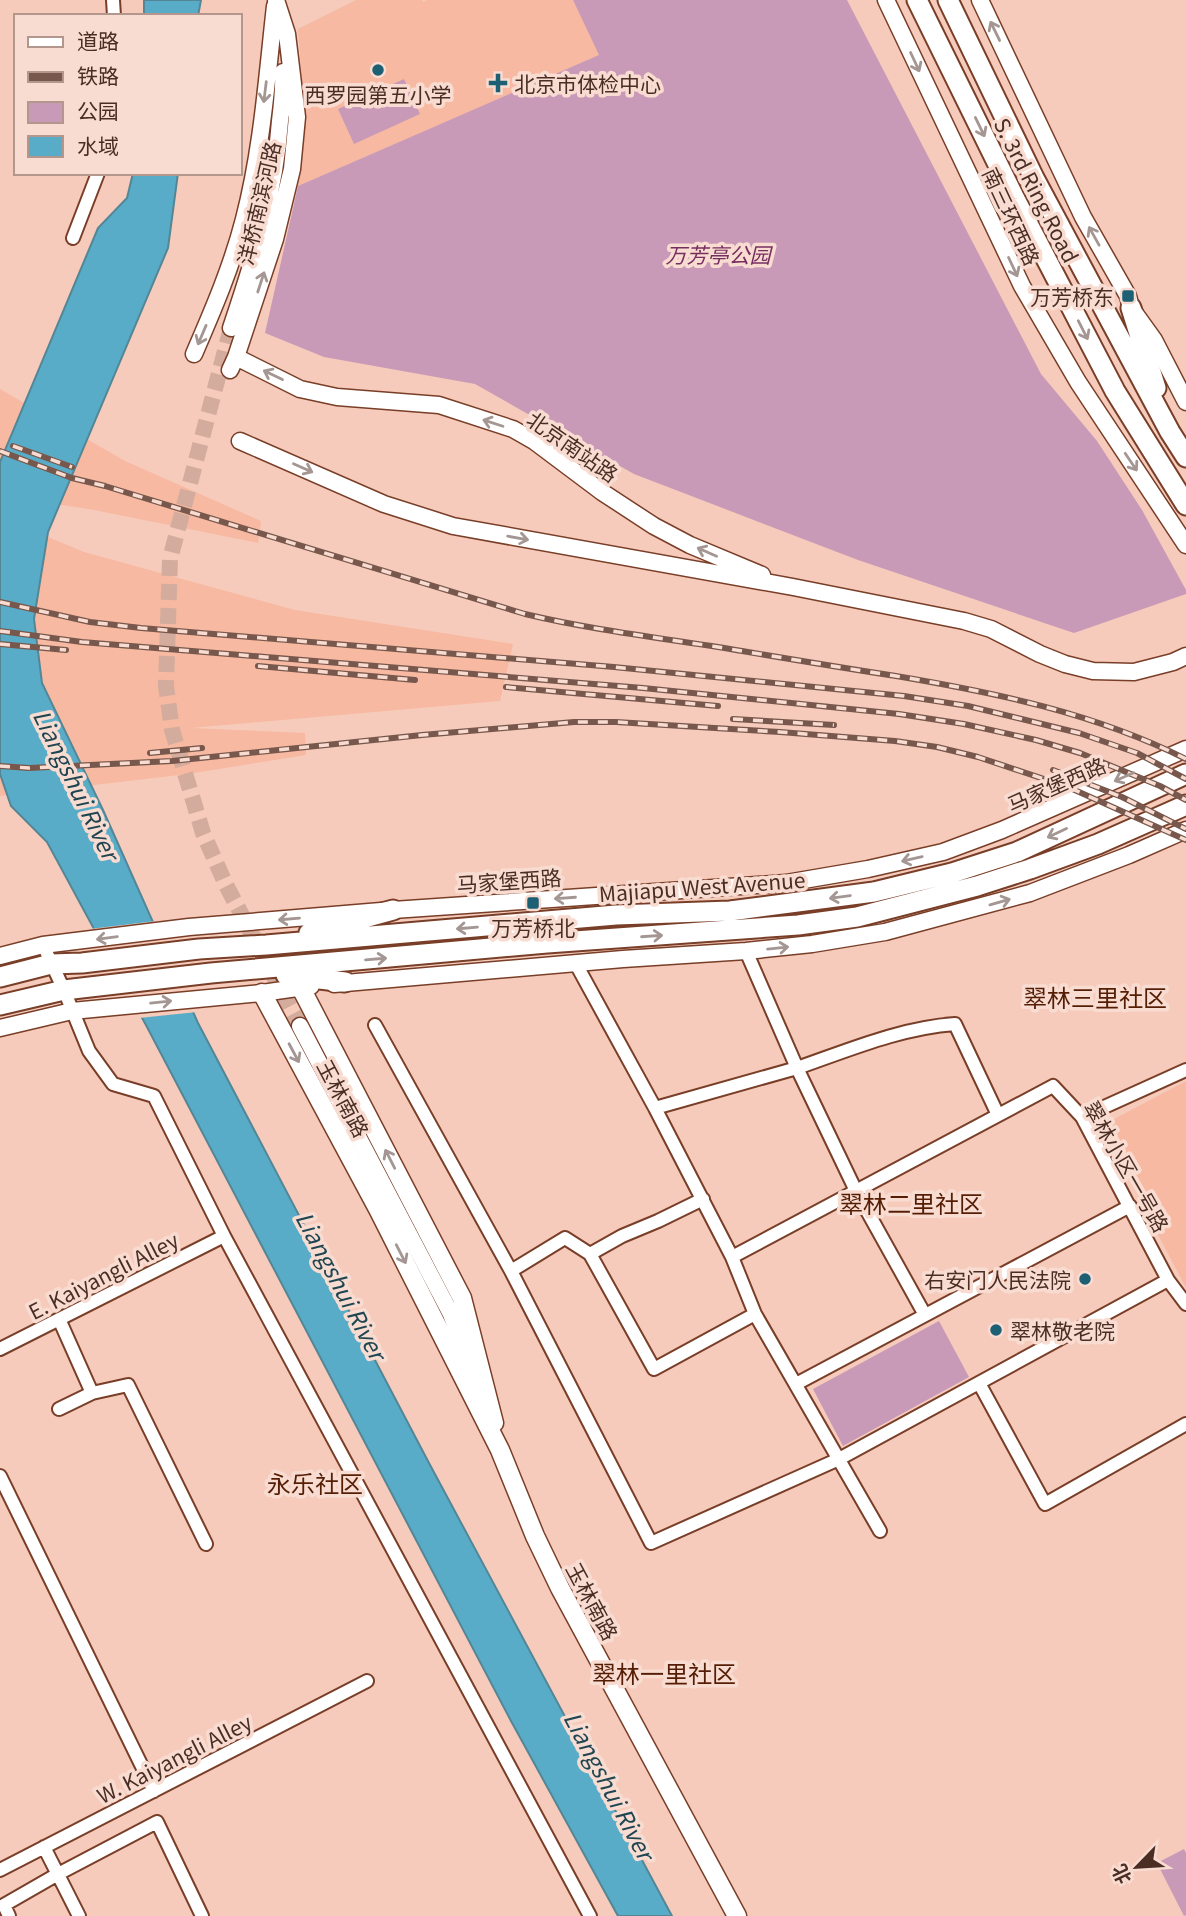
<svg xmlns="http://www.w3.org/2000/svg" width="1186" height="1916" font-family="Georgia,'Noto Sans SC',serif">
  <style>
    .built { fill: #f7b9a1 }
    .green { fill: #c99ab7 }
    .water { fill: #59acc7; stroke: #548696; stroke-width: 2 }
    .pier { fill: #f6cbbb }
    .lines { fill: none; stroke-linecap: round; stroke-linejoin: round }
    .tertiary-tunnel { stroke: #d4ac9d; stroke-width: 16; stroke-dasharray: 16 8; stroke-linecap: butt }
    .minor-casing { stroke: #793e27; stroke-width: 16 }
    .tertiary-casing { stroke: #793e27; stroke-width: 19 }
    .secondary-casing { stroke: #793e27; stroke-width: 21 }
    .primary-casing { stroke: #793e27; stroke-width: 23 }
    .trunk-casing { stroke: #793e27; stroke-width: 23 }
    .minor { stroke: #fff; stroke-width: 12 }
    .tertiary { stroke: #fff; stroke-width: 16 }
    .secondary { stroke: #fff; stroke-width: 18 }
    .primary { stroke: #fff; stroke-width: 19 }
    .trunk { stroke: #fff; stroke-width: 19 }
    .rail-casing { stroke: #78584c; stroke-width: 6 }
    .rail { stroke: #f9dcd1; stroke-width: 3.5; stroke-dasharray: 10; stroke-linecap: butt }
    .oneway { stroke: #a49692 }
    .poi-dot { fill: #1d5f73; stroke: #f9dcd1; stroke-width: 2.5 }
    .labels { text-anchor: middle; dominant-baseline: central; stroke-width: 7; stroke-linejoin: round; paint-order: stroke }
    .poi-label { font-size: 21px; fill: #4a2e24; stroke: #f9dcd1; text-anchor: start }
    .street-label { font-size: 21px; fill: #4a2e24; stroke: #f9dcd1 }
    .park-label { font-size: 21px; font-style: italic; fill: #762d5f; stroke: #f9dcd1 }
    .water-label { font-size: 23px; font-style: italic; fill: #1f4551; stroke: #f9dcd1 }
    .quarter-label { font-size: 24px; fill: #541d04; stroke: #f9dcd1 }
  </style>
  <rect width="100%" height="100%" fill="#f6cbbb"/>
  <!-- built -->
  <path class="built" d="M 356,0 L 422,0 L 423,2 L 427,0 L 573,0 L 600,55 L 298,186 L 305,121 L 298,29 Z
    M 0,389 L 125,461 L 261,521 L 258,543 L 94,510 L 0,495 Z
    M 0,517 L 84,552 L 295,610 L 513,644 L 500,701 L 191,728 L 305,733 L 306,755 L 188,774 L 0,796 Z
    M 1186,1081 L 1186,1288 L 1101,1126 Z"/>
  <!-- green -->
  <path class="green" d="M 573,0 L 847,0 L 1041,374 L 1097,441 L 1142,510 L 1186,590 L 1186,594 L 1074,633 L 858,560 L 634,474 L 475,384 L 324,357 L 265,333 L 298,186 L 599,55 Z
    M 404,79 L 420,114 L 354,144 L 338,109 Z
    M 939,1321 L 969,1377 L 843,1446 L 813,1389 Z
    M 1184,1849 L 1186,1853 L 1186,1915 L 1184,1916 L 1157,1863 Z"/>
  <!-- water -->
  <path class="water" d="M 144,0 L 201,0 L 198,16 L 144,16 Z
    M 133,173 L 178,173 L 168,248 L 48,532 L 34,619 L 42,683 L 103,810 L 198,1023 L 429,1463 L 672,1916 L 618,1916 L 511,1721 L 147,1027 L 47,842 L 11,806 L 0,774 L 0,462 L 98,228 L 127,198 Z"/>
  <!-- pier -->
  <path class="pier" d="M 156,921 L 197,1012 L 139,1018 L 90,929 Z"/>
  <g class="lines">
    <!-- tertiary-tunnel -->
    <path class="tertiary-tunnel" d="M 231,328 L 170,559 L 166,686 L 172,730 L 203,833 L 226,885 L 300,1026"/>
    <defs>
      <path id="minor" d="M 113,0 L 114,16
        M 73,238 L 98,173
        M 43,945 L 64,990 L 89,1051 L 113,1084 L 154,1096 L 224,1236 L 590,1916
        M 576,964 L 655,1108 L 732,1257 L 755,1314 L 880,1531
        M 375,1025 L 511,1271 L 651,1543 L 839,1459 L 1168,1280
        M 655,1108 L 797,1068 L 746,951
        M 1082,1117 L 1186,1070
        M 590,1254 L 622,1236 L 658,1221 L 703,1199
        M 732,1257 L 1053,1086 L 1082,1117 L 1168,1280 L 1186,1304
        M 511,1271 L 565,1238 L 590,1254 L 654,1369 L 755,1314
        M 925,1315 L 856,1191 L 797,1068 C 849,1050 900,1028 955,1024 L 998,1115
        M 59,1319 L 92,1393
        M 0,1349 L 224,1236
        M 979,1383 L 1045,1504 L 1186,1424
        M 796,1384 L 1130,1206
        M 59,1409 L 92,1393 L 128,1385 L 206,1544
        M 0,1476 L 154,1791
        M 44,1847 L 79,1916
        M 0,1870 L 367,1681
        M 9,1916 L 4,1905 L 58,1874 L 157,1822 L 202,1916"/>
      <path id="tertiary" d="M 886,0 L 1022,286 L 1078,382 L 1186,545
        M 980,0 L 1083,217 L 1128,296 L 1131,308 L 1154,340 L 1186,402
        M 231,328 C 254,260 275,193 280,121 C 282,105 284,89 283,72
        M 194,354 C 213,310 232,266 244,219 C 262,150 267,77 275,6
        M 236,357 L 300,389 L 337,397 L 439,405 L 513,429 L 534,441 L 602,492 L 654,526 L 690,545 L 762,575
        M 230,370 L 236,357 L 275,239 L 292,169 L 297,117 L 287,34 L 276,0
        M 240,441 L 384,504 L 453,526 L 793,587 L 964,621 L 991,629 L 1040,654 L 1065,664 L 1093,671 L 1134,672 L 1173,662 L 1186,656
        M 0,956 L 43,945 L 189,927 L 393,910 L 786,883 L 868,869 L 943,852 L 1002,830 L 1186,749
        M 334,984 L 623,959 L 746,951 L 812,944 L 885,932 L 1030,893 L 1129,855 L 1186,830
        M 300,1026 L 451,1314 L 478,1388
        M 0,1028 L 72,1011 L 262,993 L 311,986"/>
      <path id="secondary" d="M 301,988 L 462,1298 L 494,1423
        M 262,993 L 378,1209 L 500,1450 L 535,1536 L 560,1588 L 737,1916"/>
      <path id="primary" d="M 309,933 L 393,910
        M 286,975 L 345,982
        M 0,977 L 51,964 L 82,963 L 199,949 L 266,945 L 616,915 L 730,911 L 874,892 L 952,873 L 1017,852 L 1186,774
        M 0,1005 L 64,990 L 211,973 L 547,943 L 798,925 L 857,917 L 977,886 L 1030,869 L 1098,844 L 1186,805"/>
      <path id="trunk" d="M 917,0 L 1015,199 L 1115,391 L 1186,505
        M 948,0 L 1034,178 L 1170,432 L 1186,457
        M 1131,308 L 1156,388"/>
    </defs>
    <!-- minor casing -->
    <use href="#minor" class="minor-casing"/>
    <!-- tertiary casing -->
    <use href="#tertiary" class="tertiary-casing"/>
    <!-- secondary casing -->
    <use href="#secondary" class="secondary-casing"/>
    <!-- primary casing -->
    <use href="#primary" class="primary-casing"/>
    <!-- trunk casing -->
    <use href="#trunk" class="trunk-casing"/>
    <!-- minor -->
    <use href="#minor" class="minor"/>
    <!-- tertiary -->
    <use href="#tertiary" class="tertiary"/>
    <!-- secondary -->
    <use href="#secondary" class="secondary"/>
    <!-- primary -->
    <use href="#primary" class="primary"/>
    <!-- trunk -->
    <use href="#trunk" class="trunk"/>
    <defs>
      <path id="rail" d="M 13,446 L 72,467
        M 0,451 L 72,478 L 105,486 L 525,614 C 588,629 653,637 718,647 C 778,657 837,667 896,676 C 997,693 1094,713 1186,759
        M 0,602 L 90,622 L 141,628 L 614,667 L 904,696 L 968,706 L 1079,733 L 1137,753 L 1186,779
        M 0,631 L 82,642 L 643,688 L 899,714 L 964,724 L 1036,740 L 1080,753 L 1160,786 L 1186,800
        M 0,644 L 66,650
        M 258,666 L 415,680
        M 506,687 L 718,706
        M 733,719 L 834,725
        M 150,753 L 202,748
        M 0,766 L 29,768 L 172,761 L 422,735 L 574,722 L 616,722 L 780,732 L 895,741 L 937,747 L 978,757 L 1068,787 L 1186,840
        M 1053,770 L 1122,797 L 1186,829"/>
    </defs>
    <!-- rail casing -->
    <use href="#rail" class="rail-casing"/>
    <!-- rail -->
    <use href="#rail" class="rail"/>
  </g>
  <!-- one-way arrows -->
  <defs><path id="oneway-shaft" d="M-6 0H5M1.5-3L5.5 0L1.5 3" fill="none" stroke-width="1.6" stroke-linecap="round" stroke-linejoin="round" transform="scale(1.75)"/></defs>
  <g class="oneway">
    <use href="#oneway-shaft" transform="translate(995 31) rotate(-116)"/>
    <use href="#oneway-shaft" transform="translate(915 62) rotate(65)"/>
    <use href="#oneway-shaft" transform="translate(265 92) rotate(97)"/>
    <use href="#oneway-shaft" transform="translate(980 127) rotate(64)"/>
    <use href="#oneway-shaft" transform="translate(1094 236) rotate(-119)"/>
    <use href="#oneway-shaft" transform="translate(1013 267) rotate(65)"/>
    <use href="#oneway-shaft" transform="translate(261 282) rotate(-72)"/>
    <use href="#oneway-shaft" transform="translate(1083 330) rotate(63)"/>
    <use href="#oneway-shaft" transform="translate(202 335) rotate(113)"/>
    <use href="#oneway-shaft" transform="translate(273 375) rotate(-154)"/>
    <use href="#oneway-shaft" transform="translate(493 423) rotate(-162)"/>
    <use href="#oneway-shaft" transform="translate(1131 462) rotate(56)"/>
    <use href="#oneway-shaft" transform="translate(303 468) rotate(24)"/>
    <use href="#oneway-shaft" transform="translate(518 538) rotate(10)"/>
    <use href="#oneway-shaft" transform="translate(707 552) rotate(-156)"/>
    <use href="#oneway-shaft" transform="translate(1124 777) rotate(156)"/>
    <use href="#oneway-shaft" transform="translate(1057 833) rotate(155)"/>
    <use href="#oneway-shaft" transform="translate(912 859) rotate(167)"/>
    <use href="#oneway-shaft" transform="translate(840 897) rotate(172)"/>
    <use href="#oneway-shaft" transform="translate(565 898) rotate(176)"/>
    <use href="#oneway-shaft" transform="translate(1000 902) rotate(-16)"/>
    <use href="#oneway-shaft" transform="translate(289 919) rotate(175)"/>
    <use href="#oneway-shaft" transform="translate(467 928) rotate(175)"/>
    <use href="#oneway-shaft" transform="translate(652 936) rotate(-4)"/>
    <use href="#oneway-shaft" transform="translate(107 938) rotate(172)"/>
    <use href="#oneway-shaft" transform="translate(778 948) rotate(-6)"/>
    <use href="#oneway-shaft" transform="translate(376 959) rotate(-5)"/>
    <use href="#oneway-shaft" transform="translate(161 1002) rotate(-6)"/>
    <use href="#oneway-shaft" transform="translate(294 1053) rotate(62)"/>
    <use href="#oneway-shaft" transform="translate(390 1159) rotate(-117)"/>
    <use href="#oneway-shaft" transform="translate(401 1254) rotate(63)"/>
  </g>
  <!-- markers -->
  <g class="poi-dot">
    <circle cx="378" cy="70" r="7"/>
    <path d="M494.5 72.5h7v7h7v7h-7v7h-7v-7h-7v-7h7z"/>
    <rect x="1121" y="289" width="14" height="14" rx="3.5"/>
    <rect x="526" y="896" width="14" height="14" rx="3.5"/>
    <circle cx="1085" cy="1279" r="7"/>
    <circle cx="996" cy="1330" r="7"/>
  </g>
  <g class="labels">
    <!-- poi labels -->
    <g class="poi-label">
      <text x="514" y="83">北京市体检中心</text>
      <text x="378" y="94" text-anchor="middle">西罗园第五小学</text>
      <text x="1114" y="296" text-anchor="end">万芳桥东</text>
      <text x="533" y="927" text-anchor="middle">万芳桥北</text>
      <text x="1071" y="1279" text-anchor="end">右安门人民法院</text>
      <text x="1010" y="1330">翠林敬老院</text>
    </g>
    <!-- street labels -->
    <g class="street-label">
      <text transform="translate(1037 190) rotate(63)">S. 3rd Ring Road</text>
      <text transform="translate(258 203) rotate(-77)">洋桥南滨河路</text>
      <text transform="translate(1012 216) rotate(65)">南三环西路</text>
      <text transform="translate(573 446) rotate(35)">北京南站路</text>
      <text transform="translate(1056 784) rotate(-24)">马家堡西路</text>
      <text transform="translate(509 880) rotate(-4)">马家堡西路</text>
      <text transform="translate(702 886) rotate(-4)">Majiapu West Avenue</text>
      <text transform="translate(344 1098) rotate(62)">玉林南路</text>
      <text transform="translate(1127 1166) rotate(60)">翠林小区一号路</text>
      <text transform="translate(103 1275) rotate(-27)">E. Kaiyangli Alley</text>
      <text transform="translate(593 1601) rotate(62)">玉林南路</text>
      <text transform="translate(174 1758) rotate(-27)">W. Kaiyangli Alley</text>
    </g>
    <!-- park labels -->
    <g class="park-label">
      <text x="718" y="254">万芳亭公园</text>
    </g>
    <!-- water labels -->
    <g class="water-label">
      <text transform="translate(77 784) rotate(64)">Liangshui River</text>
      <text transform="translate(342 1285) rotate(62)">Liangshui River</text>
      <text transform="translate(610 1785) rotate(62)">Liangshui River</text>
    </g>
    <!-- quarter labels -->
    <g class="quarter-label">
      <text x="1095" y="996">翠林三里社区</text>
      <text x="911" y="1202">翠林二里社区</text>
      <text x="315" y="1482">永乐社区</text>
      <text x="664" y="1672">翠林一里社区</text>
    </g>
  </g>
  <!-- legend -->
  <rect x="14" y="14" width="228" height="161" fill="#f9dcd1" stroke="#b3968c" stroke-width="2"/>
  <rect x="28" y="37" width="35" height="10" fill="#ffffff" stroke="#b3968c" stroke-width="2"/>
  <text x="77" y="49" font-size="21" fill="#4a2e24">道路</text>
  <rect x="28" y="72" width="35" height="10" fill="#78584c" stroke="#b3968c" stroke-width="2"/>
  <text x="77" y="84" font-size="21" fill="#4a2e24">铁路</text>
  <rect x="28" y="102" width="35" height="21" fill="#c99ab7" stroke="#b3968c" stroke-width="2"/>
  <text x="77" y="119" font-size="21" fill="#4a2e24">公园</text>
  <rect x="28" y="136" width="35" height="21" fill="#59acc7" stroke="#b3968c" stroke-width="2"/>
  <text x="77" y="154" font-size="21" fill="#4a2e24">水域</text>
  <!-- north arrow -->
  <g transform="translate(1137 1867) rotate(245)" stroke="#f9dcd1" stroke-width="5" paint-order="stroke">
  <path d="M0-5L12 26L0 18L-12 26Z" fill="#4a2e24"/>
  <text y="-10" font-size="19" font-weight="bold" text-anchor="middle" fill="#4a2e24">北</text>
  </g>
</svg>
